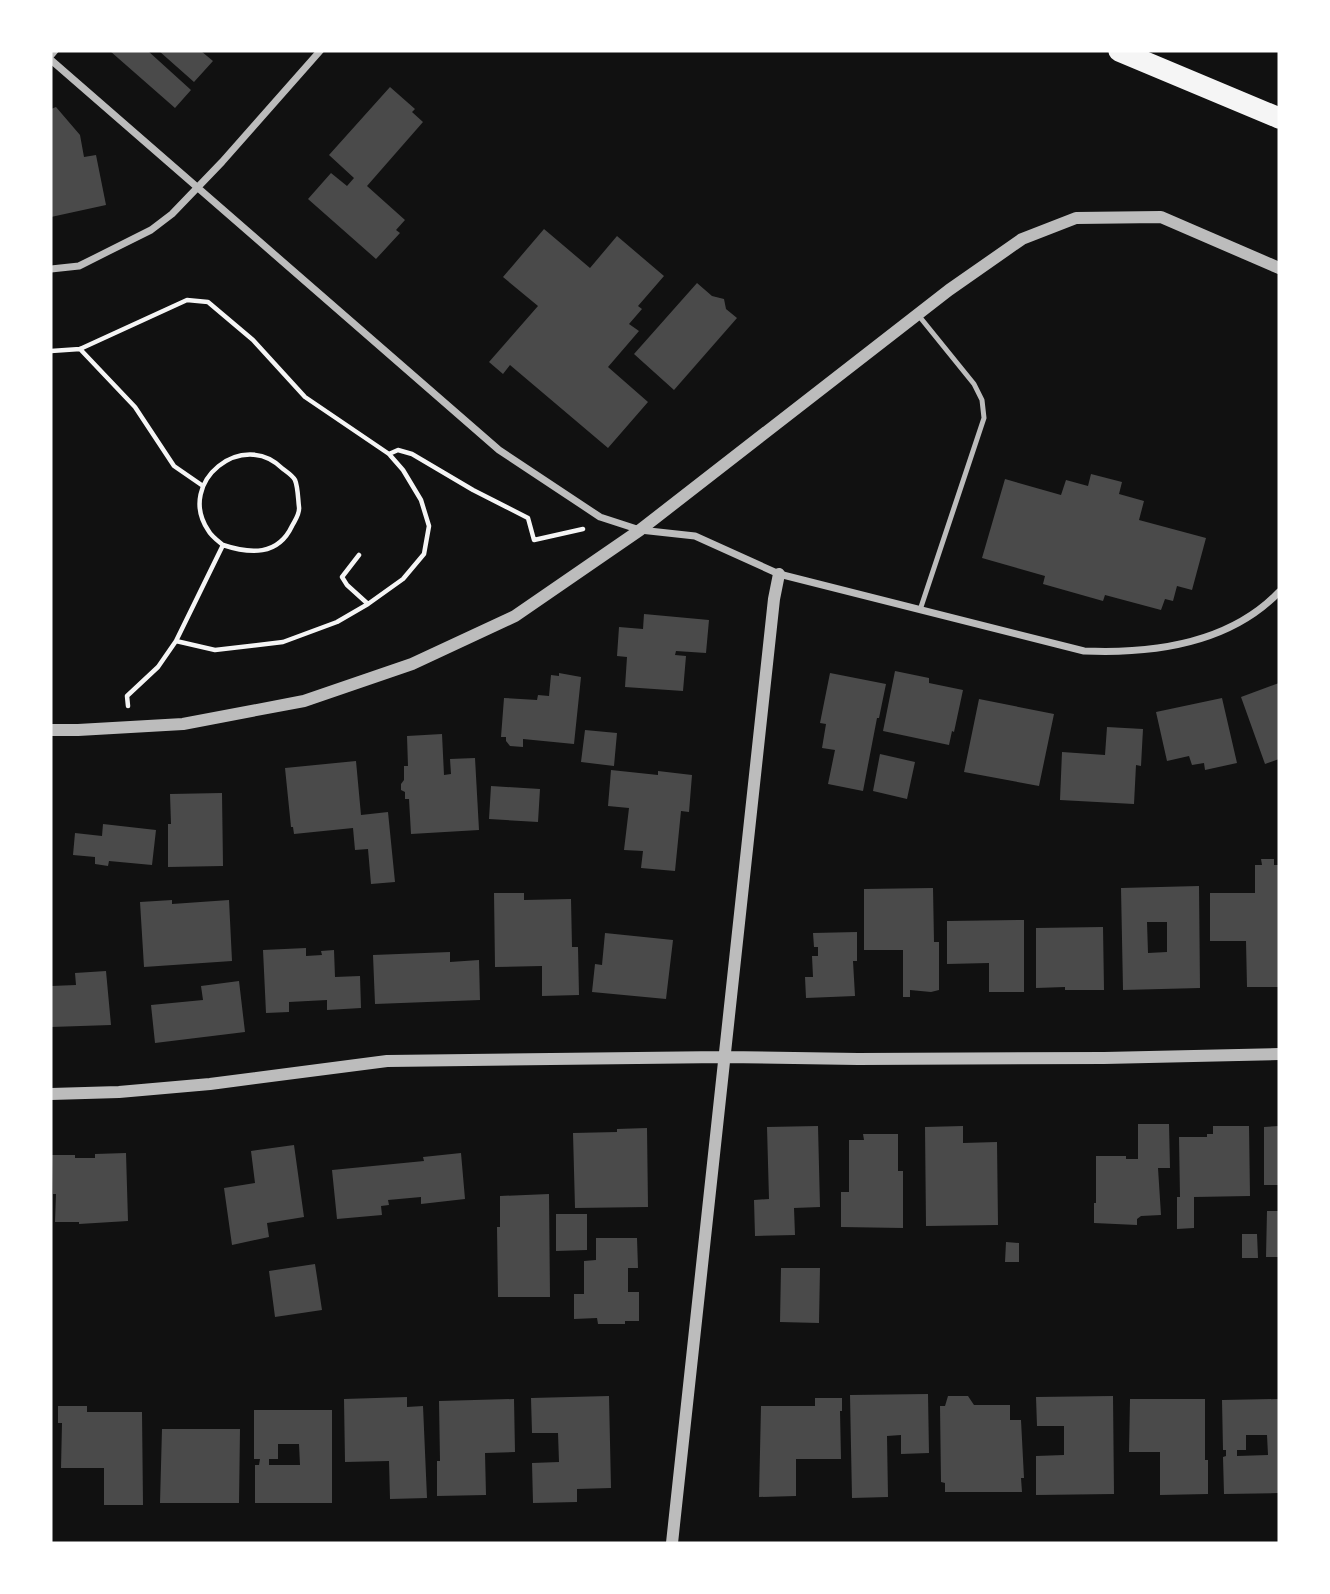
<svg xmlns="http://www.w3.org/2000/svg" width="1330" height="1594" font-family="'Varela Round',sans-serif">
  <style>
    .building { fill: #4a4a4a; fill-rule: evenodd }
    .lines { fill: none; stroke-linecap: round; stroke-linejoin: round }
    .path { stroke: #f5f5f5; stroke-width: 4.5 }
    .service { stroke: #bcbcbc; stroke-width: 5 }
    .minor { stroke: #bcbcbc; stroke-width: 7 }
    .tertiary { stroke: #bcbcbc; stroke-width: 12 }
    .motorway { stroke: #f5f5f5; stroke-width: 21 }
  </style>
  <rect width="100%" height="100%" fill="#111"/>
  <!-- building -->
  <path class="building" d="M 110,51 L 148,51 L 191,90 L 175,108 Z
    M 159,51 L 201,51 L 213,61 L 194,82 Z
    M 390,87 L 415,109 L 412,112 L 423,122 L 367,186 L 405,220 L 396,230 L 400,233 L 376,259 L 308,199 L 331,173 L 347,186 L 354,178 L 329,155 Z
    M 56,107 L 80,135 L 84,157 L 96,155 L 106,205 L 51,217 L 51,109 Z
    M 544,229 L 590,268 L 617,236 L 664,276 L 638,306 L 642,309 L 629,324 L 639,331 L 608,367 L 648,402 L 608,448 L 510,365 L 503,374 L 489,362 L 538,306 L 503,277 Z
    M 697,283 L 712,296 L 724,299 L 726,309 L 737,318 L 674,390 L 634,354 Z
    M 1091,474 L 1122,482 L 1119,494 L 1144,501 L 1139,520 L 1206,538 L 1192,590 L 1177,586 L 1173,601 L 1165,599 L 1161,610 L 1105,595 L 1103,601 L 1043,584 L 1045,576 L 982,558 L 1005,479 L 1061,495 L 1066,480 L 1088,486 Z
    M 644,614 L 709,620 L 706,653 L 676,651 L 675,655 L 686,656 L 683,691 L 625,687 L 627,657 L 617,656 L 619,627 L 643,629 Z
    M 895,671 L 929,678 L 929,683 L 963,690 L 954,732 L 952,731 L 949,745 L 883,731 Z
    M 559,673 L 581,677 L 574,744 L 523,739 L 523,747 L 510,746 L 506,741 L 506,737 L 501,737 L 504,698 L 537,700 L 538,695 L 549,696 L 551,675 L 559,676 Z
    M 830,673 L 886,684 L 879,718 L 877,718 L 863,791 L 828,784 L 835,750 L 822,748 L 826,724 L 820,723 Z
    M 1279,683 L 1279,759 L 1265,764 L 1241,697 Z
    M 1222,698 L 1237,763 L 1205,770 L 1204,763 L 1192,765 L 1189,756 L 1167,761 L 1156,712 Z
    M 979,699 L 1054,714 L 1039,786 L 964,772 Z
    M 1107,727 L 1143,729 L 1141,766 L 1136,765 L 1134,804 L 1060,800 L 1062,752 L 1105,755 Z
    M 585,730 L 617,733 L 614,766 L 581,762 Z
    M 442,734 L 444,775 L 451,774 L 450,759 L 475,758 L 479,830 L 411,834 L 409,799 L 405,799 L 405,792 L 401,790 L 401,784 L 404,780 L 404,766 L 408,766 L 407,736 Z
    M 880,754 L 915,762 L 907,799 L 873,791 Z
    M 356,761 L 361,815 L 388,812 L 395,882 L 371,884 L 368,849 L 355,850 L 353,828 L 294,834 L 293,827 L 291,827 L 285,768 Z
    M 611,770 L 658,775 L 658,771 L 692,775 L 689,812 L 681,811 L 675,871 L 641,868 L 643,851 L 624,850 L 629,808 L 608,806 Z
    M 491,786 L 540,789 L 538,822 L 489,819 Z
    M 222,793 L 223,866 L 168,867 L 168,824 L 171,824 L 170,794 Z
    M 103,824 L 156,830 L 152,865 L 109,861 L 108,866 L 95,864 L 95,857 L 73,855 L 75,833 L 102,836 Z
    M 1261,859 L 1274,859 L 1274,865 L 1279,865 L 1279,987 L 1247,987 L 1246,941 L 1210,941 L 1210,893 L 1255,893 L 1255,865 L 1262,865 Z
    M 1199,886 L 1200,988 L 1123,990 L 1121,888 ZM 1147,922 L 1167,922 L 1167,952 L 1148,953 Z
    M 933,888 L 934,942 L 939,942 L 939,990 L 931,992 L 910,990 L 910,997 L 903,997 L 903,950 L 864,950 L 864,889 Z
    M 494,893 L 524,893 L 524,900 L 571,899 L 572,947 L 578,947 L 579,995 L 542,996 L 542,966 L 495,967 Z
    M 172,900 L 172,904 L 229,900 L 232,961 L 144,967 L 140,902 Z
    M 1024,920 L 1024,992 L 989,992 L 989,963 L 947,964 L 947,921 Z
    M 1103,927 L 1104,990 L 1065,990 L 1065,987 L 1036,988 L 1036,928 Z
    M 857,932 L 857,961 L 853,961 L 855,996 L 806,998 L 805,977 L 813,977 L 812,956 L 818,956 L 818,947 L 814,947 L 813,933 Z
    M 605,933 L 673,940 L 666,999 L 592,992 L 595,964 L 602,965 Z
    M 306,948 L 306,956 L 322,955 L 321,951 L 334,950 L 335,977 L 360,976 L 361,1008 L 327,1010 L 327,1000 L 289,1002 L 289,1012 L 266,1013 L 263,950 Z
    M 450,952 L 450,962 L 479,960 L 480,1000 L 375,1004 L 373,955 Z
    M 106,971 L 111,1025 L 51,1027 L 51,986 L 76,985 L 75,973 Z
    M 239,981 L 245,1032 L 155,1043 L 151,1005 L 203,1000 L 201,986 Z
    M 1138,1124 L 1169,1124 L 1170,1168 L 1158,1168 L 1161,1215 L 1141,1216 L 1137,1219 L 1137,1225 L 1094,1223 L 1094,1203 L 1096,1203 L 1096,1156 L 1126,1156 L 1126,1159 L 1138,1159 Z
    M 818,1126 L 820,1207 L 794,1208 L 795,1235 L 755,1236 L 754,1200 L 769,1199 L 767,1127 Z
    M 963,1126 L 963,1143 L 997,1142 L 998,1225 L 926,1226 L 925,1127 Z
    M 1213,1126 L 1249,1126 L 1250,1196 L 1194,1197 L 1194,1228 L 1177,1229 L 1177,1197 L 1180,1197 L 1179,1137 L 1207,1137 L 1207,1134 L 1213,1134 Z
    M 1279,1126 L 1279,1185 L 1264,1185 L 1264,1127 Z
    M 647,1128 L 648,1207 L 575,1208 L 573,1133 L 617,1132 L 617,1129 Z
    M 863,1134 L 898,1134 L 898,1171 L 903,1171 L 903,1228 L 841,1227 L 841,1192 L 849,1192 L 849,1140 L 864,1140 Z
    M 294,1145 L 304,1217 L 267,1223 L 269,1237 L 232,1245 L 224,1188 L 255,1183 L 251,1151 Z
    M 126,1153 L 128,1221 L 79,1224 L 79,1222 L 55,1222 L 56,1194 L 53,1194 L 52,1155 L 75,1155 L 75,1158 L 95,1158 L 95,1154 Z
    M 461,1153 L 465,1199 L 421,1204 L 421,1197 L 388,1200 L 389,1205 L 381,1206 L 382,1215 L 337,1219 L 332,1170 L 424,1161 L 423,1157 Z
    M 549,1194 L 550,1297 L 498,1297 L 497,1227 L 500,1227 L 500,1196 Z
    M 1267,1211 L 1279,1211 L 1279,1257 L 1266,1257 Z
    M 556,1214 L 587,1214 L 587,1250 L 556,1251 Z
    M 1242,1234 L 1257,1234 L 1258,1258 L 1242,1258 Z
    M 596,1238 L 637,1238 L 638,1268 L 628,1268 L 628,1292 L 639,1292 L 639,1321 L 625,1321 L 625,1324 L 598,1324 L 597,1318 L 574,1319 L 574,1294 L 584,1294 L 584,1261 L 596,1260 Z
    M 1006,1242 L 1019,1243 L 1019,1262 L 1005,1262 Z
    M 315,1264 L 322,1310 L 275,1317 L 269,1271 Z
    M 781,1268 L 820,1268 L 819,1323 L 780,1322 Z
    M 928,1394 L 929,1453 L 901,1454 L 901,1435 L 887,1436 L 888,1497 L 852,1498 L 850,1395 Z
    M 609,1396 L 611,1488 L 577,1489 L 577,1502 L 533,1503 L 532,1463 L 559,1462 L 558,1433 L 532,1433 L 531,1398 Z
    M 948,1396 L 968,1396 L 974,1405 L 1010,1405 L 1010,1420 L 1021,1420 L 1024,1478 L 1021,1478 L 1022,1492 L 945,1492 L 945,1483 L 941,1482 L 940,1406 L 945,1406 Z
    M 1113,1396 L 1114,1494 L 1036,1495 L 1036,1456 L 1064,1455 L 1064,1426 L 1037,1426 L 1036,1397 Z
    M 407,1397 L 407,1407 L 423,1406 L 427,1498 L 390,1499 L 389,1461 L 345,1462 L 344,1399 Z
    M 815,1398 L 842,1398 L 842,1411 L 840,1411 L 841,1459 L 796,1459 L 796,1496 L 759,1497 L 761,1406 L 815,1406 Z
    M 514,1399 L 515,1452 L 485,1453 L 486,1495 L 437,1496 L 437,1461 L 440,1461 L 439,1401 Z
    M 1130,1399 L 1205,1399 L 1205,1460 L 1208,1460 L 1208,1494 L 1160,1495 L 1160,1452 L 1129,1452 Z
    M 1279,1399 L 1279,1493 L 1224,1494 L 1223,1457 L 1226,1456 L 1226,1450 L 1223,1450 L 1222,1400 ZM 1246,1435 L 1267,1435 L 1268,1455 L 1237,1456 L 1237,1450 L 1246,1450 Z
    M 58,1406 L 87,1406 L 87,1412 L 142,1412 L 143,1505 L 104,1505 L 104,1468 L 61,1468 L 62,1423 L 58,1423 Z
    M 254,1410 L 332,1410 L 332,1503 L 255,1503 L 255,1465 L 259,1465 L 260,1459 L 254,1459 ZM 278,1444 L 299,1444 L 300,1465 L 269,1465 L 269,1459 L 278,1459 Z
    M 162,1429 L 240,1429 L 239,1503 L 160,1503 Z"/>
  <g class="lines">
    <!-- path -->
    <path class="path" d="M 80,349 L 135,407 L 174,466 L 203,486
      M 51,351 L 80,349 L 187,300 L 208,302 L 253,340 L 305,397 L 389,454 L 403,470 L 421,500 L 429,526 L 424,554 L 403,579 L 368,604 L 337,622 L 283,642 L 215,650 L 176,641
      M 389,454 L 398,450 L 412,454 L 473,490 L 528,518 L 534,540 L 583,529
      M 359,555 L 342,577 L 347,585 L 368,604
      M 128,706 L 127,696 L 158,667 L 176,641 L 223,545 C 250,554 278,556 292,526 C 295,520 300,514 299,507 C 298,499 298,487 295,480 C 293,476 287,472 283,469 C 243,428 176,482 208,530 C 211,536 218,541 223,545"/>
    <!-- service -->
    <path class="service" d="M 51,57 L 56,51
      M 919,316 L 974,384 L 982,400 L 984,418 L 920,610"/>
    <!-- minor -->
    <path class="minor" d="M 51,60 L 499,450 L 600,517 L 640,530 L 695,536 L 779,574 L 1084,651 C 1153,654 1229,644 1279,592
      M 51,269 L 79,266 L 151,230 L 172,214 L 222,162 L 320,51"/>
    <!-- tertiary -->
    <path class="tertiary" d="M 51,730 L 78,730 L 183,724 L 304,701 L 412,664 L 515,616 L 640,530 L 949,290 L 1022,239 L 1076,218 L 1161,217 L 1279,268
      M 51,1094 L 119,1092 L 210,1084 L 387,1061 L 723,1057 L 858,1059 L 1104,1058 L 1279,1054
      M 672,1543 L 774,599 L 779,574"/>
    <!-- motorway -->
    <path class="motorway" d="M 1119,51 L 1279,118"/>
  </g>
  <!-- border -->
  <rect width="1330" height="1594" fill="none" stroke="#ffffff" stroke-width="105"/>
</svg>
